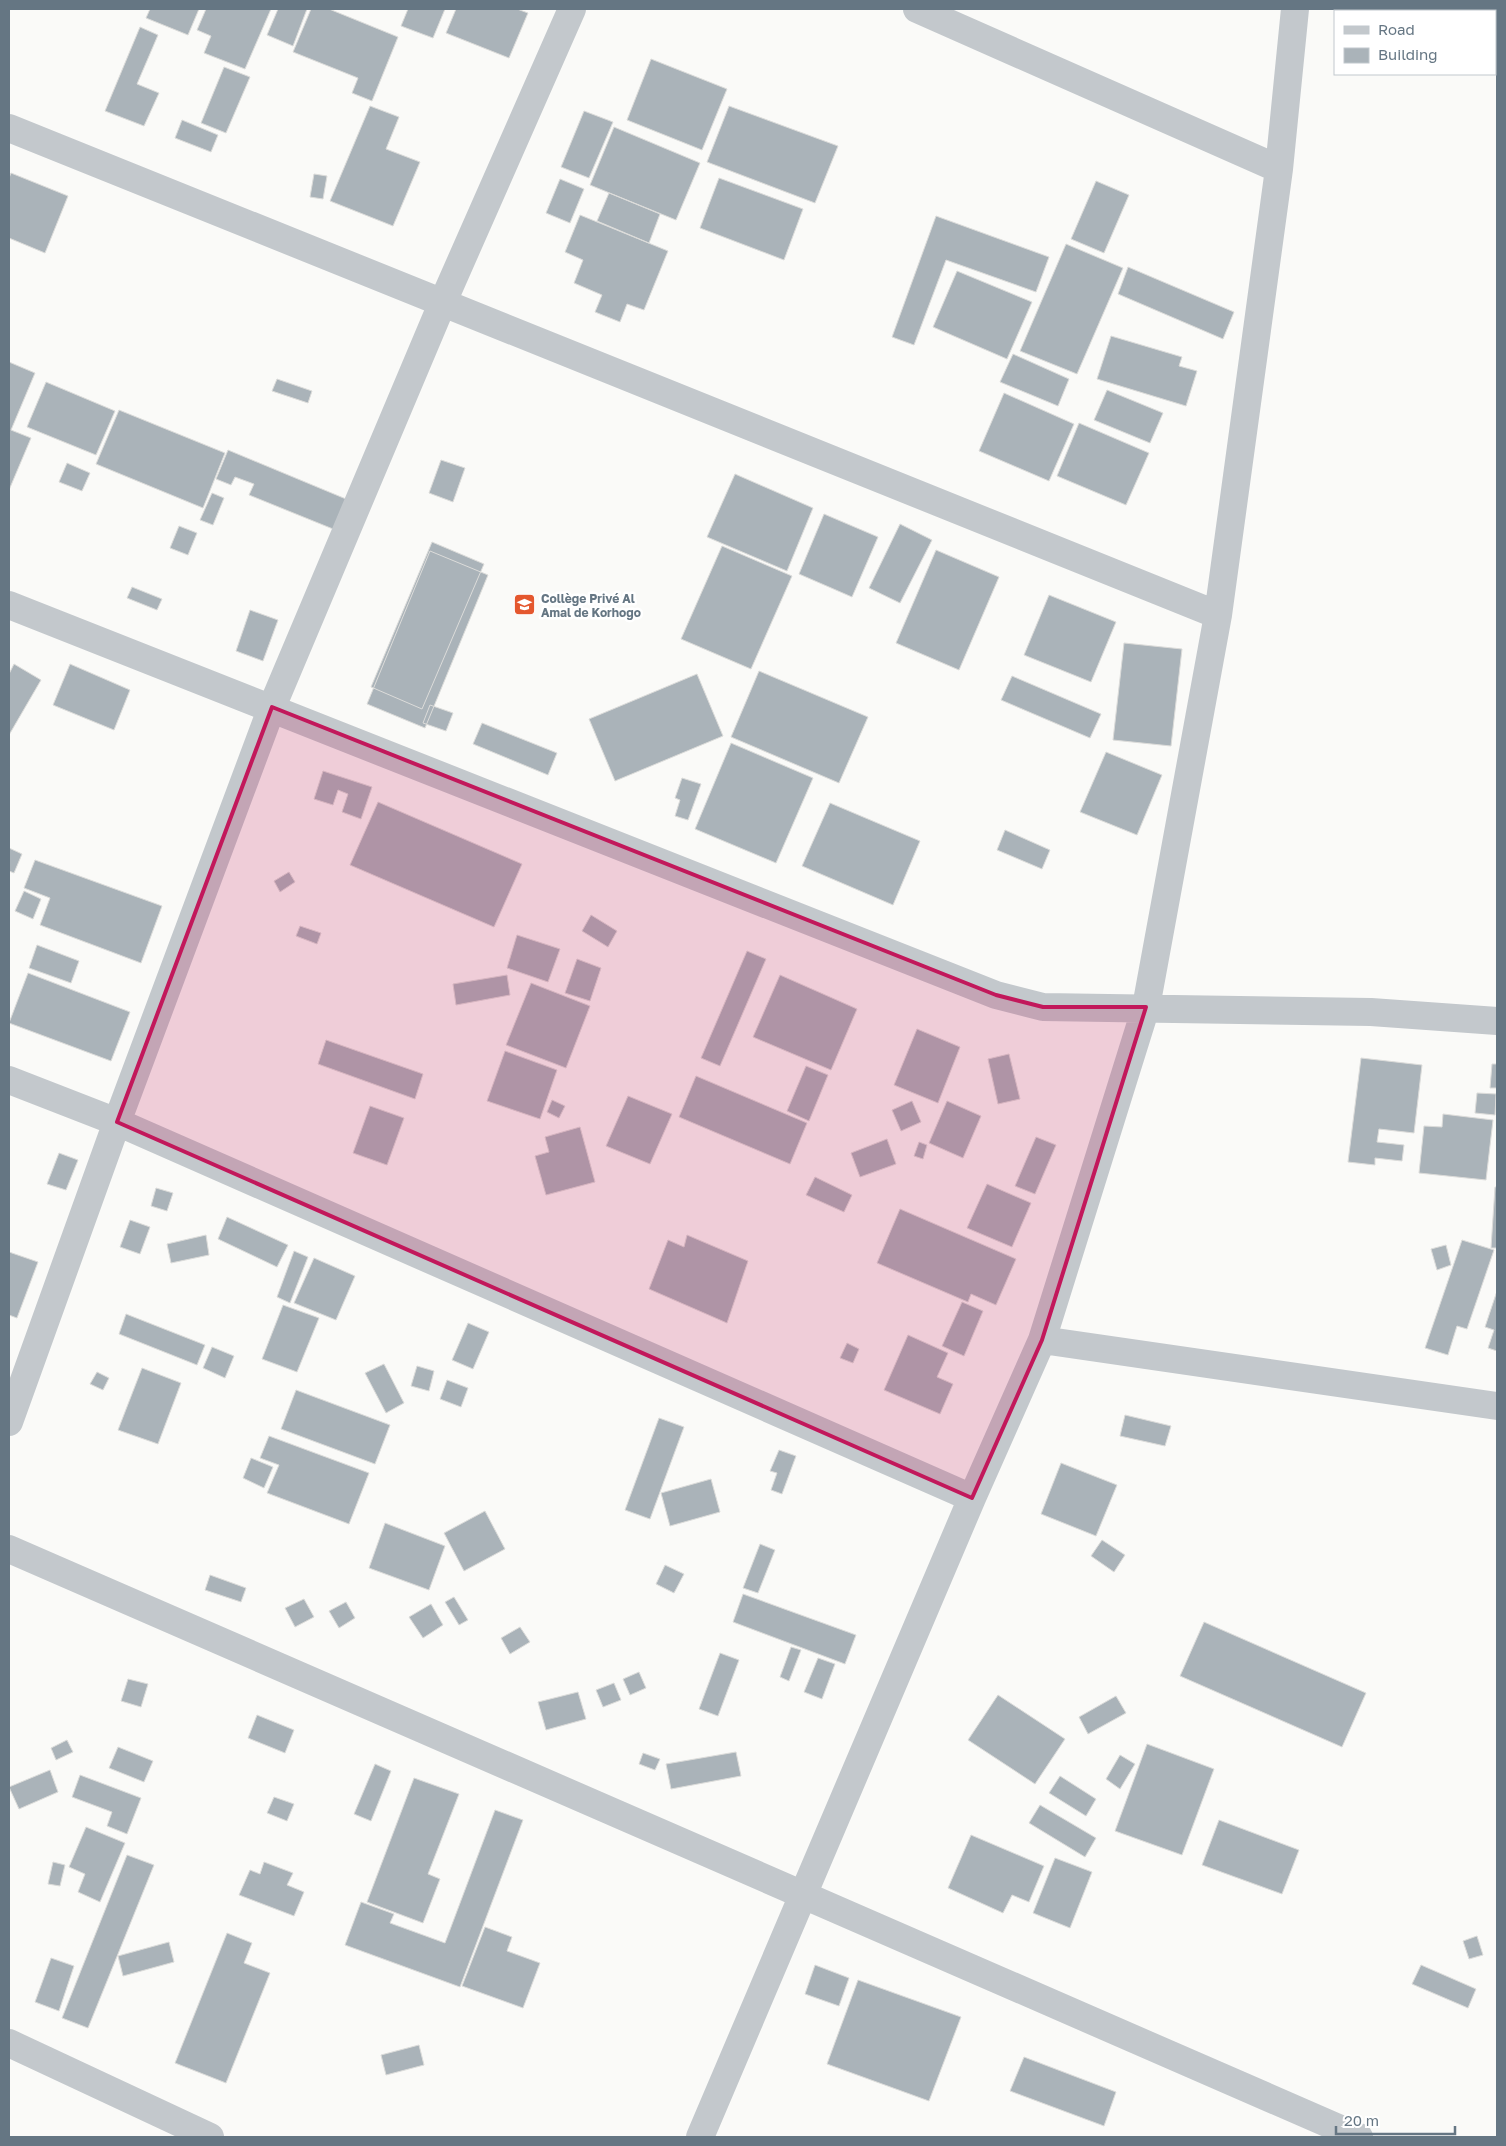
<svg xmlns="http://www.w3.org/2000/svg" width="1506" height="2146" font-family="'Golos Text',sans-serif">
  <style>
    .building { fill: #aab3b9; stroke: #dcdcda }
    .lines { fill: none; stroke-linecap: round; stroke-linejoin: round }
    .minor { stroke: #c3c8cc; stroke-width: 28 }
    .marked { fill: #c2185b; fill-opacity: 0.2; stroke: #c2185b; stroke-width: 4; stroke-linejoin: round }
    .labels { text-anchor: middle; dominant-baseline: central; stroke-width: 5; stroke-linejoin: round; paint-order: stroke }
    .poi-label { font-size: 12px; font-weight: bold; fill: #657683; stroke: #fff; text-anchor: start }
  </style>
  <rect width="100%" height="100%" fill="#fafaf8"/>
  <!-- building -->
  <path class="building" d="M 150,9 L 199,9 L 188,35 L 146,18 Z
    M 206,9 L 271,9 L 245,69 L 204,53 L 211,36 L 197,30 Z
    M 278,9 L 307,9 L 293,46 L 267,35 Z
    M 311,9 L 329,9 L 398,37 L 372,101 L 352,93 L 358,78 L 293,52 Z
    M 408,9 L 445,9 L 433,38 L 401,26 Z
    M 456,9 L 517,9 L 528,13 L 509,58 L 446,33 Z
    M 140,27 L 158,35 L 137,84 L 159,93 L 144,126 L 105,111 Z
    M 651,59 L 727,89 L 702,150 L 627,120 Z
    M 224,67 L 250,77 L 226,133 L 201,123 Z
    M 370,106 L 399,117 L 386,149 L 420,162 L 393,226 L 330,201 Z
    M 729,106 L 838,146 L 815,203 L 707,162 Z
    M 584,111 L 613,122 L 589,178 L 561,167 Z
    M 182,120 L 218,135 L 211,152 L 175,138 Z
    M 614,127 L 700,163 L 676,220 L 590,185 Z
    M 11,173 L 68,196 L 45,253 L 9,238 L 9,178 Z
    M 314,174 L 327,176 L 323,199 L 310,197 Z
    M 719,178 L 803,209 L 784,260 L 700,228 Z
    M 560,179 L 584,189 L 570,223 L 546,213 Z
    M 1096,181 L 1129,195 L 1104,253 L 1071,239 Z
    M 609,193 L 660,214 L 649,243 L 597,221 Z
    M 580,215 L 668,251 L 644,310 L 627,304 L 620,322 L 595,312 L 602,295 L 574,283 L 583,260 L 565,252 Z
    M 936,216 L 1049,257 L 1036,292 L 946,260 L 914,345 L 892,337 Z
    M 1066,244 L 1123,268 L 1077,374 L 1020,351 Z
    M 1128,267 L 1234,312 L 1223,339 L 1118,294 Z
    M 957,271 L 1032,302 L 1007,359 L 933,327 Z
    M 1111,336 L 1182,357 L 1179,366 L 1197,371 L 1186,406 L 1097,379 Z
    M 1013,354 L 1069,379 L 1058,406 L 1000,382 Z
    M 9,362 L 35,373 L 11,430 L 31,438 L 9,490 Z
    M 277,379 L 312,391 L 308,403 L 272,391 Z
    M 46,382 L 115,411 L 96,455 L 27,427 Z
    M 1107,390 L 1163,413 L 1150,443 L 1094,420 Z
    M 1004,393 L 1074,424 L 1049,481 L 979,451 Z
    M 119,410 L 225,453 L 203,508 L 96,464 Z
    M 1079,423 L 1149,453 L 1126,505 L 1057,476 Z
    M 228,450 L 346,499 L 333,529 L 249,495 L 254,484 L 235,477 L 231,485 L 216,479 Z
    M 441,460 L 465,468 L 453,502 L 429,493 Z
    M 67,463 L 90,473 L 82,491 L 59,482 Z
    M 735,474 L 813,508 L 787,571 L 707,537 Z
    M 212,493 L 224,498 L 213,525 L 200,520 Z
    M 824,514 L 878,537 L 852,597 L 799,574 Z
    M 900,524 L 932,540 L 900,603 L 869,588 Z
    M 179,526 L 197,533 L 188,555 L 170,548 Z
    M 432,542 L 484,564 L 422,709 L 371,687 Z
    M 722,546 L 792,576 L 751,669 L 681,639 Z
    M 936,550 L 999,577 L 959,670 L 896,643 Z
    M 430,551 L 488,575 L 425,728 L 367,704 Z
    M 132,587 L 162,599 L 157,610 L 127,598 Z
    M 1049,595 L 1116,622 L 1091,682 L 1024,655 Z
    M 250,610 L 278,620 L 263,661 L 236,651 Z
    M 1124,643 L 1182,649 L 1171,746 L 1113,740 Z
    M 14,664 L 41,680 L 9,735 L 9,674 Z
    M 70,664 L 130,690 L 114,730 L 53,705 Z
    M 759,671 L 868,717 L 839,783 L 731,737 Z
    M 697,674 L 723,736 L 615,781 L 589,719 Z
    M 1012,676 L 1101,714 L 1090,738 L 1001,700 Z
    M 430,705 L 453,713 L 446,731 L 423,723 Z
    M 482,723 L 557,753 L 548,775 L 473,744 Z
    M 731,743 L 813,778 L 776,863 L 695,829 Z
    M 1106,752 L 1162,775 L 1137,835 L 1080,812 Z
    M 323,771 L 372,787 L 361,819 L 342,812 L 348,794 L 338,790 L 333,805 L 314,799 Z
    M 682,778 L 701,784 L 688,820 L 675,816 L 680,800 L 675,798 Z
    M 378,802 L 522,864 L 494,927 L 350,865 Z
    M 830,803 L 920,841 L 893,905 L 802,866 Z
    M 1005,830 L 1050,850 L 1042,869 L 997,850 Z
    M 9,848 L 22,854 L 14,873 L 9,871 Z
    M 35,860 L 162,906 L 141,963 L 40,925 L 50,898 L 24,888 Z
    M 289,872 L 295,882 L 280,892 L 274,881 Z
    M 24,891 L 41,899 L 33,919 L 15,911 Z
    M 591,915 L 617,931 L 608,947 L 582,931 Z
    M 300,926 L 321,933 L 317,944 L 296,936 Z
    M 517,935 L 560,949 L 548,982 L 507,968 Z
    M 37,945 L 79,961 L 71,983 L 29,968 Z
    M 747,951 L 766,959 L 720,1066 L 701,1058 Z
    M 577,959 L 601,968 L 590,1001 L 565,993 Z
    M 28,973 L 130,1012 L 111,1061 L 9,1023 Z
    M 507,975 L 510,995 L 456,1005 L 453,984 Z
    M 780,975 L 857,1009 L 831,1070 L 753,1037 Z
    M 531,983 L 590,1006 L 566,1068 L 506,1045 Z
    M 917,1029 L 960,1047 L 938,1103 L 894,1085 Z
    M 326,1040 L 423,1074 L 415,1099 L 318,1064 Z
    M 505,1051 L 557,1070 L 540,1119 L 487,1101 Z
    M 1009,1054 L 1020,1099 L 998,1104 L 988,1059 Z
    M 1361,1058 L 1422,1065 L 1414,1133 L 1379,1129 L 1377,1142 L 1404,1145 L 1402,1161 L 1375,1158 L 1375,1165 L 1348,1162 Z
    M 1492,1064 L 1497,1064 L 1497,1088 L 1490,1088 Z
    M 806,1066 L 828,1075 L 809,1121 L 787,1111 Z
    M 696,1076 L 807,1123 L 790,1164 L 679,1117 Z
    M 1477,1093 L 1496,1094 L 1495,1115 L 1475,1113 Z
    M 628,1096 L 672,1114 L 650,1164 L 606,1146 Z
    M 552,1100 L 565,1106 L 559,1118 L 547,1112 Z
    M 912,1101 L 921,1122 L 901,1131 L 892,1110 Z
    M 947,1101 L 981,1116 L 963,1158 L 929,1143 Z
    M 370,1106 L 404,1118 L 387,1165 L 353,1153 Z
    M 1443,1114 L 1493,1120 L 1486,1180 L 1419,1173 L 1424,1126 L 1442,1127 Z
    M 580,1127 L 595,1182 L 546,1195 L 535,1156 L 549,1152 L 545,1137 Z
    M 1036,1137 L 1056,1145 L 1035,1194 L 1015,1186 Z
    M 887,1139 L 896,1164 L 860,1177 L 851,1153 Z
    M 919,1142 L 927,1145 L 923,1159 L 914,1156 Z
    M 59,1153 L 78,1160 L 66,1190 L 47,1184 Z
    M 815,1177 L 852,1195 L 844,1212 L 806,1195 Z
    M 987,1184 L 1031,1203 L 1012,1247 L 967,1228 Z
    M 1495,1187 L 1497,1187 L 1497,1248 L 1491,1248 Z
    M 156,1188 L 173,1193 L 167,1211 L 151,1206 Z
    M 900,1209 L 1016,1259 L 996,1305 L 971,1294 L 968,1302 L 877,1263 Z
    M 227,1217 L 288,1245 L 277,1267 L 218,1239 Z
    M 130,1220 L 150,1227 L 140,1254 L 120,1247 Z
    M 206,1235 L 209,1255 L 171,1263 L 167,1244 Z
    M 687,1235 L 748,1261 L 727,1323 L 649,1289 L 668,1240 L 684,1247 Z
    M 1462,1240 L 1494,1250 L 1467,1329 L 1457,1326 L 1448,1355 L 1425,1348 Z
    M 1446,1245 L 1451,1265 L 1437,1270 L 1431,1249 Z
    M 294,1251 L 308,1257 L 290,1303 L 277,1297 Z
    M 9,1252 L 38,1262 L 17,1318 L 9,1315 Z
    M 314,1258 L 355,1276 L 336,1320 L 294,1303 Z
    M 1497,1291 L 1497,1351 L 1488,1348 L 1494,1330 L 1485,1327 Z
    M 962,1302 L 983,1311 L 964,1356 L 942,1346 Z
    M 283,1305 L 319,1318 L 297,1372 L 262,1359 Z
    M 126,1314 L 205,1345 L 197,1365 L 119,1334 Z
    M 468,1323 L 489,1332 L 473,1369 L 452,1360 Z
    M 908,1335 L 948,1353 L 937,1377 L 953,1384 L 940,1414 L 884,1390 Z
    M 847,1343 L 859,1349 L 853,1363 L 840,1358 Z
    M 212,1347 L 234,1356 L 225,1378 L 203,1368 Z
    M 384,1364 L 404,1403 L 386,1413 L 365,1373 Z
    M 417,1366 L 434,1371 L 429,1391 L 411,1386 Z
    M 142,1368 L 181,1383 L 158,1444 L 118,1430 Z
    M 97,1372 L 109,1378 L 103,1390 L 90,1384 Z
    M 447,1380 L 468,1388 L 461,1407 L 440,1399 Z
    M 296,1390 L 390,1425 L 375,1464 L 281,1429 Z
    M 1125,1415 L 1171,1426 L 1165,1446 L 1120,1436 Z
    M 659,1418 L 684,1427 L 650,1519 L 625,1510 Z
    M 269,1436 L 369,1473 L 349,1524 L 267,1493 L 279,1465 L 260,1458 Z
    M 779,1450 L 796,1456 L 782,1494 L 771,1490 L 777,1473 L 770,1471 Z
    M 251,1458 L 273,1467 L 264,1488 L 243,1478 Z
    M 1061,1463 L 1117,1485 L 1096,1536 L 1041,1514 Z
    M 711,1479 L 720,1512 L 670,1526 L 661,1493 Z
    M 485,1511 L 505,1549 L 464,1571 L 444,1533 Z
    M 385,1523 L 445,1546 L 429,1590 L 369,1568 Z
    M 1102,1540 L 1125,1555 L 1114,1572 L 1091,1556 Z
    M 760,1544 L 775,1550 L 758,1593 L 743,1588 Z
    M 665,1565 L 684,1574 L 674,1593 L 656,1584 Z
    M 210,1575 L 246,1588 L 241,1602 L 205,1590 Z
    M 743,1594 L 856,1635 L 845,1664 L 733,1622 Z
    M 454,1597 L 468,1620 L 459,1625 L 445,1602 Z
    M 304,1599 L 314,1617 L 295,1627 L 285,1608 Z
    M 346,1602 L 355,1618 L 339,1628 L 329,1611 Z
    M 431,1604 L 443,1625 L 423,1638 L 409,1617 Z
    M 1204,1622 L 1366,1693 L 1342,1747 L 1180,1676 Z
    M 520,1627 L 530,1642 L 510,1654 L 501,1638 Z
    M 791,1647 L 801,1650 L 789,1681 L 780,1677 Z
    M 720,1653 L 739,1660 L 718,1716 L 699,1709 Z
    M 818,1658 L 835,1664 L 822,1699 L 804,1692 Z
    M 639,1672 L 646,1688 L 630,1695 L 623,1679 Z
    M 128,1679 L 148,1684 L 141,1707 L 121,1701 Z
    M 614,1683 L 621,1700 L 603,1707 L 596,1690 Z
    M 578,1692 L 586,1719 L 546,1730 L 538,1702 Z
    M 998,1695 L 1065,1739 L 1035,1784 L 968,1740 Z
    M 1116,1696 L 1126,1713 L 1088,1734 L 1079,1717 Z
    M 257,1715 L 294,1730 L 285,1753 L 248,1738 Z
    M 67,1740 L 73,1752 L 56,1760 L 51,1748 Z
    M 1147,1744 L 1214,1769 L 1182,1855 L 1115,1831 Z
    M 118,1747 L 153,1761 L 144,1782 L 109,1768 Z
    M 736,1752 L 741,1776 L 671,1789 L 666,1764 Z
    M 643,1753 L 660,1759 L 655,1770 L 639,1764 Z
    M 1120,1755 L 1135,1764 L 1120,1789 L 1106,1779 Z
    M 375,1764 L 391,1771 L 371,1821 L 354,1814 Z
    M 50,1770 L 58,1792 L 19,1809 L 9,1787 Z
    M 80,1775 L 141,1798 L 127,1834 L 107,1826 L 112,1812 L 72,1797 Z
    M 1060,1776 L 1096,1799 L 1086,1816 L 1049,1793 Z
    M 414,1778 L 459,1794 L 428,1874 L 440,1879 L 423,1923 L 367,1902 Z
    M 274,1797 L 294,1804 L 287,1821 L 267,1813 Z
    M 1040,1805 L 1096,1838 L 1085,1857 L 1029,1823 Z
    M 495,1810 L 523,1820 L 460,1987 L 345,1945 L 361,1902 L 394,1914 L 390,1923 L 445,1943 Z
    M 1219,1820 L 1299,1850 L 1282,1894 L 1202,1865 Z
    M 86,1827 L 125,1843 L 100,1902 L 78,1892 L 85,1874 L 69,1867 Z
    M 971,1835 L 1044,1866 L 1029,1902 L 1012,1895 L 1003,1913 L 948,1888 Z
    M 127,1855 L 154,1865 L 88,2028 L 62,2018 Z
    M 1055,1858 L 1092,1872 L 1070,1928 L 1033,1913 Z
    M 53,1862 L 65,1865 L 60,1886 L 48,1884 Z
    M 264,1862 L 293,1873 L 287,1885 L 304,1892 L 294,1916 L 239,1895 L 250,1870 L 260,1874 Z
    M 485,1927 L 512,1937 L 507,1951 L 540,1963 L 523,2008 L 462,1986 Z
    M 227,1933 L 252,1943 L 244,1963 L 270,1973 L 226,2083 L 175,2063 Z
    M 1477,1936 L 1483,1955 L 1469,1959 L 1463,1941 Z
    M 169,1942 L 174,1962 L 123,1976 L 118,1956 Z
    M 51,1958 L 74,1966 L 59,2011 L 35,2002 Z
    M 815,1965 L 849,1978 L 839,2006 L 805,1994 Z
    M 1421,1965 L 1476,1989 L 1468,2008 L 1412,1984 Z
    M 858,1980 L 961,2017 L 929,2101 L 827,2064 Z
    M 419,2045 L 424,2065 L 386,2075 L 381,2055 Z
    M 1024,2057 L 1116,2092 L 1104,2126 L 1010,2091 Z"/>
  <g class="lines">
    <!-- minor -->
    <path class="minor" d="M 917,9 L 1279,169
      M 9,128 L 1218,615
      M 9,605 L 996,995 L 1043,1007 L 1371,1012 L 1497,1021
      M 9,1080 L 117,1122 L 972,1498
      M 1042,1340 L 1497,1406
      M 9,1422 L 117,1122 L 272,707 L 442,304 L 572,9
      M 9,1549 L 1359,2137
      M 9,2043 L 210,2137
      M 700,2137 L 972,1498 L 1042,1340 L 1146,1007 L 1218,615 L 1279,169 L 1295,9"/>
  </g>
  <!-- marked area -->
  <path class="marked" d="M 272,707 L 996,995 L 1043,1007 L 1146,1007 L 1042,1340 L 972,1498 L 117,1122 Z"/>
  <!-- icons -->
  <defs>
    <symbol id="school-square" viewBox="-11 -11 22 22"><rect x="-9" y="-9" width="18" height="18" rx="4" fill="#e4572e" stroke="#fff"/><path d="M0-5L7-2L0 1L-7-2ZM-4 1L0 2.5L4 1V4Q0 6-4 4Z" fill="#fff"/></symbol>
  </defs>
  <g fill-rule="evenodd">
    <use href="#school-square" x="512" y="592" width="25" height="25"/>
  </g>
  <g class="labels">
    <!-- poi labels -->
    <g class="poi-label">
      <text x="541" y="598">Collège Privé Al<tspan x="541" dy="14">Amal de Korhogo</tspan></text>
    </g>
  </g>
  <!-- border -->
  <rect width="1506" height="2146" fill="none" stroke="#657683" stroke-width="20"/>
  <!-- legend -->
  <rect x="1334" y="10" width="162" height="65" fill="#ffffff" stroke="#c1c8cd"/>
  <rect x="1344" y="26" width="25" height="8" fill="#c3c8cc" stroke="#c1c8cd"/>
  <text x="1378" y="35" font-size="15" fill="#657683">Road</text>
  <rect x="1344" y="48" width="25" height="15" fill="#aab3b9" stroke="#c1c8cd"/>
  <text x="1378" y="60" font-size="15" fill="#657683">Building</text>
  <!-- scale -->
  <path d="M1336 2126v8h119v-8" fill="none" stroke="#657683" stroke-width="2.5"/>
  <text x="1344" y="2126" font-size="15" fill="#657683" stroke="#ffffff" stroke-width="4" paint-order="stroke">20 m</text>
</svg>
